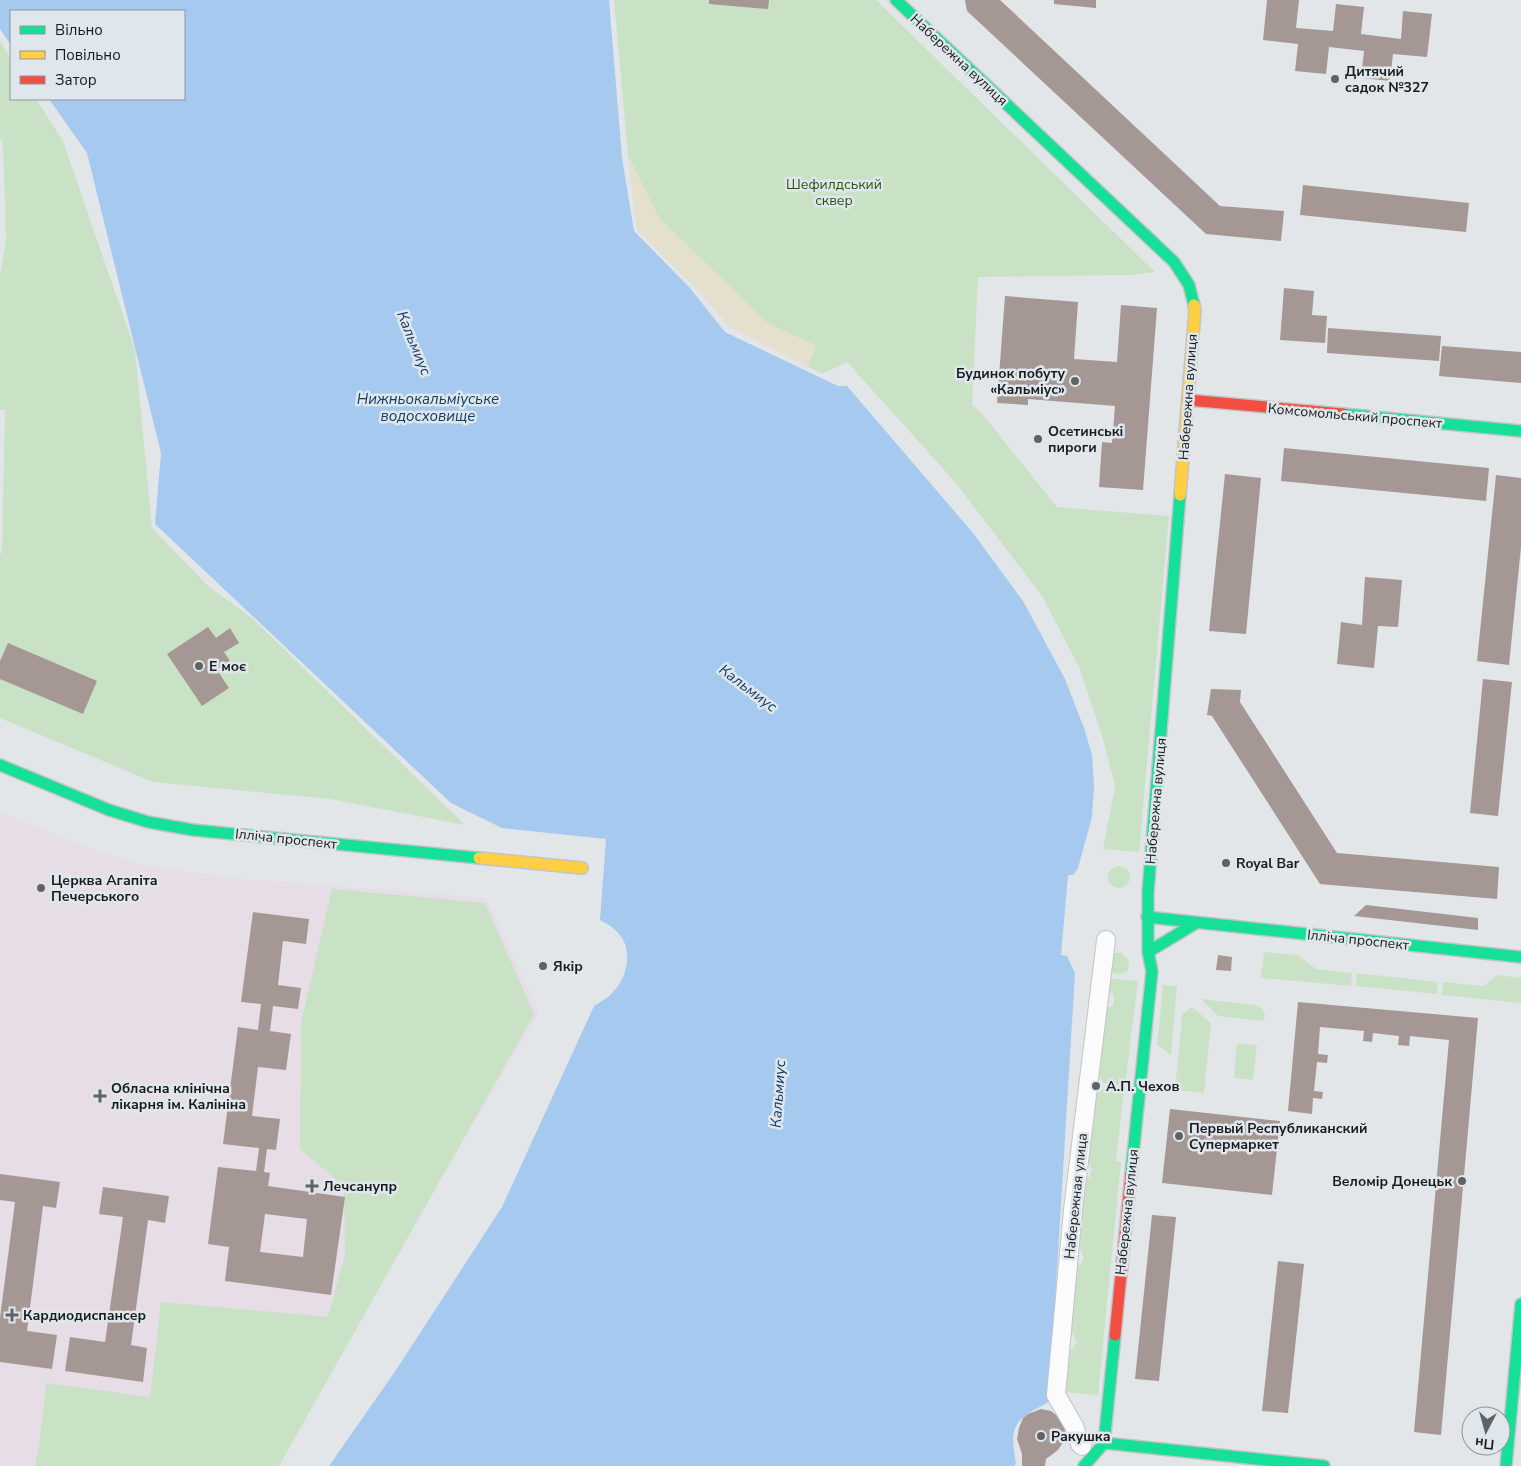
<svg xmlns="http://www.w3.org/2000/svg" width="1521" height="1466" font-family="'Nunito Sans',sans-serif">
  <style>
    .medical { fill: #e6dde7 }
    .green { fill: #c9e2c5 }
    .sand { fill: #e5e0ce }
    .water { fill: #a6c9ef }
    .building { fill: #a59794; fill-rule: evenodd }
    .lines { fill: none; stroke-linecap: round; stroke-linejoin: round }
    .street-casing { stroke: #c2c4c6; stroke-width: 20 }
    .fast-casing { stroke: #c2c4c6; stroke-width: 14 }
    .slow-casing { stroke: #c2c4c6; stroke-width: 14 }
    .jam-casing { stroke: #c2c4c6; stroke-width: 14 }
    .street { stroke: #fbfbfc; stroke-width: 18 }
    .fast { stroke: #16e098; stroke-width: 11 }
    .slow { stroke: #ffcf43; stroke-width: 11 }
    .jam { stroke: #f24e42; stroke-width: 11 }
    .poi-dot { fill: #606264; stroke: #e0e7ec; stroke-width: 2 }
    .labels { text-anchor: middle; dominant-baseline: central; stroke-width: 5; stroke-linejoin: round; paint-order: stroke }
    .street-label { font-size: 14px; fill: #191b1d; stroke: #e0e7ec }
    .poi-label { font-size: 14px; font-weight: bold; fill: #191b1d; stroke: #e0e7ec; text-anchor: start }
    .park-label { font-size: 14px; fill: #24570d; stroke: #e0e7ec }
    .water-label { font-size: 15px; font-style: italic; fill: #113d66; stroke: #e0e7ec }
  </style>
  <rect width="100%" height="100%" fill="#e3e6e9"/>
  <!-- medical -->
  <path class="medical" d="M 0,812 L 93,849 L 146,866 L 232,878 L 486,898 L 539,1012 L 350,1333 L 150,1466 L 0,1466 Z"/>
  <!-- green -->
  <path class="green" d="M 614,0 L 876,0 L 1155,272 L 1133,275 L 978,277 L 972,405 L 984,416 L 1057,507 L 1169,516 L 1139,852 L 1103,849 L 1115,786 L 1102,736 L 1079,667 L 1042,596 L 955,482 L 847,362 L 822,374 L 730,327 L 701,293 L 637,230 L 628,155 Z
    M 0,41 L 11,59 L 11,99 L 36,99 L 63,141 L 135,350 L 152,528 L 207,585 L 252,618 L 465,825 L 330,799 L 153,782 L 0,718 L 0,556 L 2,549 L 5,410 L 0,410 L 0,274 L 6,241 L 3,144 L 0,138 Z
    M1108 877a11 11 0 1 1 22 0a11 11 0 1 1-22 0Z
    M 332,889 L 485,903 L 534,1014 L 279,1466 L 35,1466 L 39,1447 L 46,1383 L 150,1397 L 161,1302 L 328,1317 L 345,1255 L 344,1186 L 300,1149 L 301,1023 Z
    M 1264,952 L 1298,955 L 1316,969 L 1352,973 L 1351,986 L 1261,978 Z
    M 1114,953 L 1122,953 L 1129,960 L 1128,970 C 1123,975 1117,975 1111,972 L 1111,954 Z
    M 1357,973 L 1438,982 L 1437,994 L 1356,986 Z
    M 1498,975 L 1521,978 L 1521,1003 L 1442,995 L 1443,982 L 1483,986 Z
    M 1107,978 L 1138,981 L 1125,1086 L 1104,1083 L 1100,1077 L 1095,1075 L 1104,1009 L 1112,1006 L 1114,1002 L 1113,994 L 1105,989 Z
    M 1163,985 L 1177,986 L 1171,1055 L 1157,1045 Z
    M 1201,999 L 1256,1005 L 1261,1008 L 1265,1014 L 1264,1021 L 1218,1016 Z
    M 1192,1007 L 1211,1023 L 1204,1093 L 1175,1090 L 1182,1015 Z
    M 1237,1043 L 1257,1045 L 1253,1080 L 1234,1078 Z
    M 1103,1089 L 1124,1091 L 1116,1161 L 1121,1162 L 1098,1395 L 1061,1392 L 1066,1352 L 1072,1350 L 1076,1343 L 1074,1335 L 1068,1332 L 1074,1267 L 1080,1265 L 1084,1258 L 1081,1251 L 1075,1248 L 1082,1180 L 1089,1178 L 1092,1170 L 1089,1164 L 1085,1162 L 1092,1095 L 1097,1094 Z"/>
  <!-- sand -->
  <path class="sand" d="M 628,155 L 659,218 L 768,323 L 817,346 L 807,367 L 730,327 L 701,293 L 637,230 Z"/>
  <!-- water -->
  <path class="water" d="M 0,0 L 609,0 L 622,158 L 634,231 L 689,287 L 725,332 L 838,386 L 847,386 L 973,533 L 1023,601 L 1065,679 L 1084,728 L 1092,755 L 1094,785 L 1092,817 L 1078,868 L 1073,875 L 1068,875 L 1061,955 L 1067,956 L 1075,973 L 1049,1402 C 1014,1420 1009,1424 1016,1464 L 1014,1466 L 329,1466 L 396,1370 L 502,1207 L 594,1006 C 600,1002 608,998 613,992 C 628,977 634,946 616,931 C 612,926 605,923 600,920 L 606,839 L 502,828 L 451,803 L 155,524 L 161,453 L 87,153 L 49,99 L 184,99 L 184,11 L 11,11 L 11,45 L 0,29 Z"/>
  <!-- building -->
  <path class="building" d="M 709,0 L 769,0 L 768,9 L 709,4 Z
    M 965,0 L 1000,0 L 1220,206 L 1284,211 L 1281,241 L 1206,234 L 967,11 Z
    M 1054,0 L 1096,0 L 1096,8 L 1054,4 Z
    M 1267,0 L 1299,0 L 1296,28 L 1333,31 L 1336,4 L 1364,7 L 1361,34 L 1401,39 L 1403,11 L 1432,14 L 1427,57 L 1393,54 L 1390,81 L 1361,78 L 1364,51 L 1329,47 L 1326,74 L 1295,71 L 1298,44 L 1263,40 Z
    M 1303,185 L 1469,203 L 1466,232 L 1300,215 Z
    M 1284,288 L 1314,291 L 1312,315 L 1327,316 L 1325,343 L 1280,340 Z
    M 1005,296 L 1078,302 L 1074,359 L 1117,362 L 1121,305 L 1157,308 L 1143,490 L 1099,487 L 1102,442 L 1112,443 L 1115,406 L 1028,399 L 1028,405 L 997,403 Z
    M 1328,328 L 1441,336 L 1439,361 L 1327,353 Z
    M 1442,346 L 1521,352 L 1521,383 L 1439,376 Z
    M 1284,448 L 1489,468 L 1486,501 L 1281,481 Z
    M 1225,474 L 1261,478 L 1246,634 L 1209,631 Z
    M 1496,475 L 1521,478 L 1521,547 L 1509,665 L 1477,661 Z
    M 1365,577 L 1402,580 L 1398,627 L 1378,626 L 1374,668 L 1337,664 L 1341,622 L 1362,625 Z
    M 208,627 L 216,638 L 230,628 L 239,643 L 224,652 L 230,661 L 217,670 L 229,688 L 202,706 L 167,654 Z
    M 8,643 L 97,681 L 83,714 L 0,679 L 0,661 Z
    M 1483,679 L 1512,682 L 1498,816 L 1470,813 Z
    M 1211,689 L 1241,690 L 1240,702 L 1337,853 L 1499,867 L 1497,899 L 1320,884 L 1212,716 L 1207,715 Z
    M 1366,905 L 1478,918 L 1478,930 L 1354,916 Z
    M 253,912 L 309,919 L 306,944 L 283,941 L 278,985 L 301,988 L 298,1009 L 273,1006 L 270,1031 L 291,1034 L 286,1070 L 258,1067 L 252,1116 L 280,1119 L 276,1150 L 267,1149 L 264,1172 L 270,1173 L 268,1186 L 345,1197 L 331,1295 L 225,1281 L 229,1247 L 208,1244 L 218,1167 L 256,1171 L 259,1148 L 223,1144 L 238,1027 L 258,1030 L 261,1004 L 241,1002 ZM 265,1214 L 307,1219 L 303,1257 L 260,1252 Z
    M 1218,955 L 1232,957 L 1231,971 L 1216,970 Z
    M 1298,1002 L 1478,1018 L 1441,1435 L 1414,1432 L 1449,1040 L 1410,1036 L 1409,1046 L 1398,1045 L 1399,1036 L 1373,1033 L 1372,1042 L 1363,1041 L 1364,1031 L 1320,1027 L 1318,1054 L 1328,1055 L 1327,1063 L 1317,1062 L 1314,1091 L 1323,1092 L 1322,1099 L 1313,1098 L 1312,1114 L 1288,1111 Z
    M 1170,1109 L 1280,1121 L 1272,1195 L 1162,1183 Z
    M 0,1174 L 60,1182 L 56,1208 L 43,1206 L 27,1331 L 57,1335 L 52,1369 L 0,1362 L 0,1318 L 15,1202 L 0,1200 Z
    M 103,1187 L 169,1196 L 165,1223 L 148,1220 L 131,1345 L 147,1348 L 143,1382 L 65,1371 L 70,1337 L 105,1342 L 123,1217 L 99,1214 Z
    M 1152,1215 L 1176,1217 L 1159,1381 L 1135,1379 Z
    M 1278,1261 L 1304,1264 L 1288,1413 L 1262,1411 Z
    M 1041,1409 L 1051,1411 L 1062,1420 L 1066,1431 L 1065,1439 L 1058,1450 L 1046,1459 L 1045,1466 L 1022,1466 L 1022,1454 L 1017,1439 L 1019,1428 L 1023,1418 L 1028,1414 Z"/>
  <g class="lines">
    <defs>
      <path id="street" d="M 1082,1446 L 1080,1444 L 1074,1426 L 1056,1395 L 1073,1210 L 1106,940"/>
      <path id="fast" d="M 896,0 L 1174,262 L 1189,285 L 1194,305
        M 1343,414 L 1521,431
        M 0,765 L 109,810 L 148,822 L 193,830 L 479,858
        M 1147,917 L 1521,957
        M 1148,952 L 1196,923
        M 1131,1174 L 1152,971 L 1148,952 L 1148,892 L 1180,495
        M 1104,1443 L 1324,1466
        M 1084,1466 L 1104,1443 L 1115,1335
        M 1506,1466 L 1521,1304"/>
      <path id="slow" d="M 1180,495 L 1195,310 L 1194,305
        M 479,858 L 582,868"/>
      <path id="jam" d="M 1188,400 L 1343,414
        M 1115,1335 L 1131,1174"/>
    </defs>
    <!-- street casing -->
    <use href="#street" class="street-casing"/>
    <!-- fast casing -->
    <use href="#fast" class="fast-casing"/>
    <!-- slow casing -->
    <use href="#slow" class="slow-casing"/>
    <!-- jam casing -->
    <use href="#jam" class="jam-casing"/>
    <!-- street -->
    <use href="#street" class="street"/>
    <!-- fast -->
    <use href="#fast" class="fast"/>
    <!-- slow -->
    <use href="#slow" class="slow"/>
    <!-- jam -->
    <use href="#jam" class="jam"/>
  </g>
  <!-- markers -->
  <g class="poi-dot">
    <circle cx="1335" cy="79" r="5"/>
    <circle cx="1075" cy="381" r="5"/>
    <circle cx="1038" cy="439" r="5"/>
    <circle cx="199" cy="666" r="5"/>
    <circle cx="1226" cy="863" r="5"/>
    <circle cx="41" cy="888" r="5"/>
    <circle cx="543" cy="966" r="5"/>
    <circle cx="1096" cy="1086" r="5"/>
    <path d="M97.5 1088.5h5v5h5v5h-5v5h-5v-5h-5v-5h5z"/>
    <circle cx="1179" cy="1136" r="5"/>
    <circle cx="1462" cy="1181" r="5"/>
    <path d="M309.5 1178.5h5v5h5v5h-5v5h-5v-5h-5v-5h5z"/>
    <path d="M9.5 1307.5h5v5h5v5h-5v5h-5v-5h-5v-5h5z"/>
    <circle cx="1041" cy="1436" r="5"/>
  </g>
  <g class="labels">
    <!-- street labels -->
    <g class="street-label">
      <text transform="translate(959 60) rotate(43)">Набережна вулиця</text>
      <text transform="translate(1188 397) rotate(-86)">Набережна вулиця</text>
      <text transform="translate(1355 416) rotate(5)">Комсомольський проспект</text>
      <text transform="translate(1156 801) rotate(-85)">Набережна вулиця</text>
      <text transform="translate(286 839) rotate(6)">Ілліча проспект</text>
      <text transform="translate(1358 940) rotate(6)">Ілліча проспект</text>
      <text transform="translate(1076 1196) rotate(-84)">Набережная улица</text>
      <text transform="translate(1127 1212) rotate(-84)">Набережна вулиця</text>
    </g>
    <!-- poi labels -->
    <g class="poi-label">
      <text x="1345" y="71">Дитячий<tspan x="1345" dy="16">садок №327</tspan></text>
      <text x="1065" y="373" text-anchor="end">Будинок побуту<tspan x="1065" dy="16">«Кальміус»</tspan></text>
      <text x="1048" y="431">Осетинські<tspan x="1048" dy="16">пироги</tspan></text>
      <text x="209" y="666">Е моє</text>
      <text x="1236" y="863">Royal Bar</text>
      <text x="51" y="880">Церква Агапіта<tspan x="51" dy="16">Печерського</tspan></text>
      <text x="553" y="966">Якір</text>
      <text x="1106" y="1086">А.П. Чехов</text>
      <text x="111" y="1088">Обласна клінічна<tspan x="111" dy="16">лікарня ім. Калініна</tspan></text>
      <text x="1189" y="1128">Первый Республиканский<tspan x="1189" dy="16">Супермаркет</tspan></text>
      <text x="1452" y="1181" text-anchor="end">Веломір Донецьк</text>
      <text x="323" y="1186">Лечсанупр</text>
      <text x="23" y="1315">Кардиодиспансер</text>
      <text x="1051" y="1436">Ракушка</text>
    </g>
    <!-- park labels -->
    <g class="park-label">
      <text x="834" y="184">Шефилдський<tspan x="834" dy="16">сквер</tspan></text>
    </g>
    <!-- water labels -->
    <g class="water-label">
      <text transform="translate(414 343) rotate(68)">Кальмиус</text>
      <text x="428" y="399">Нижньокальміуське<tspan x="428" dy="17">водосховище</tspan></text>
      <text transform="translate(748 688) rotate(37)">Кальмиус</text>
      <text transform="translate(778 1094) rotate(-86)">Кальмиус</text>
    </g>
  </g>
  <!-- legend -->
  <rect x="10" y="10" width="175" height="90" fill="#e0e7ec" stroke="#909599"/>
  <rect x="20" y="26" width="25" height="8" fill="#16e098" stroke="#909599"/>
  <text x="55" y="35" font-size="15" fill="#191b1d">Вільно</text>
  <rect x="20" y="51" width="25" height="8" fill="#ffcf43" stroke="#909599"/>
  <text x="55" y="60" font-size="15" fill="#191b1d">Повільно</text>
  <rect x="20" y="76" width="25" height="8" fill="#f24e42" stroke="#909599"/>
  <text x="55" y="85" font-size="15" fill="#191b1d">Затор</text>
  <!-- north arrow -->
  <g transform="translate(1486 1431) rotate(186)"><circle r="24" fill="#e0e7ec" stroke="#909599"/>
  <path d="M0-4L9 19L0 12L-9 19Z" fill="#606264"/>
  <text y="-8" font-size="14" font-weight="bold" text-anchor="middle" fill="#191b1d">Пн</text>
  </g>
</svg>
